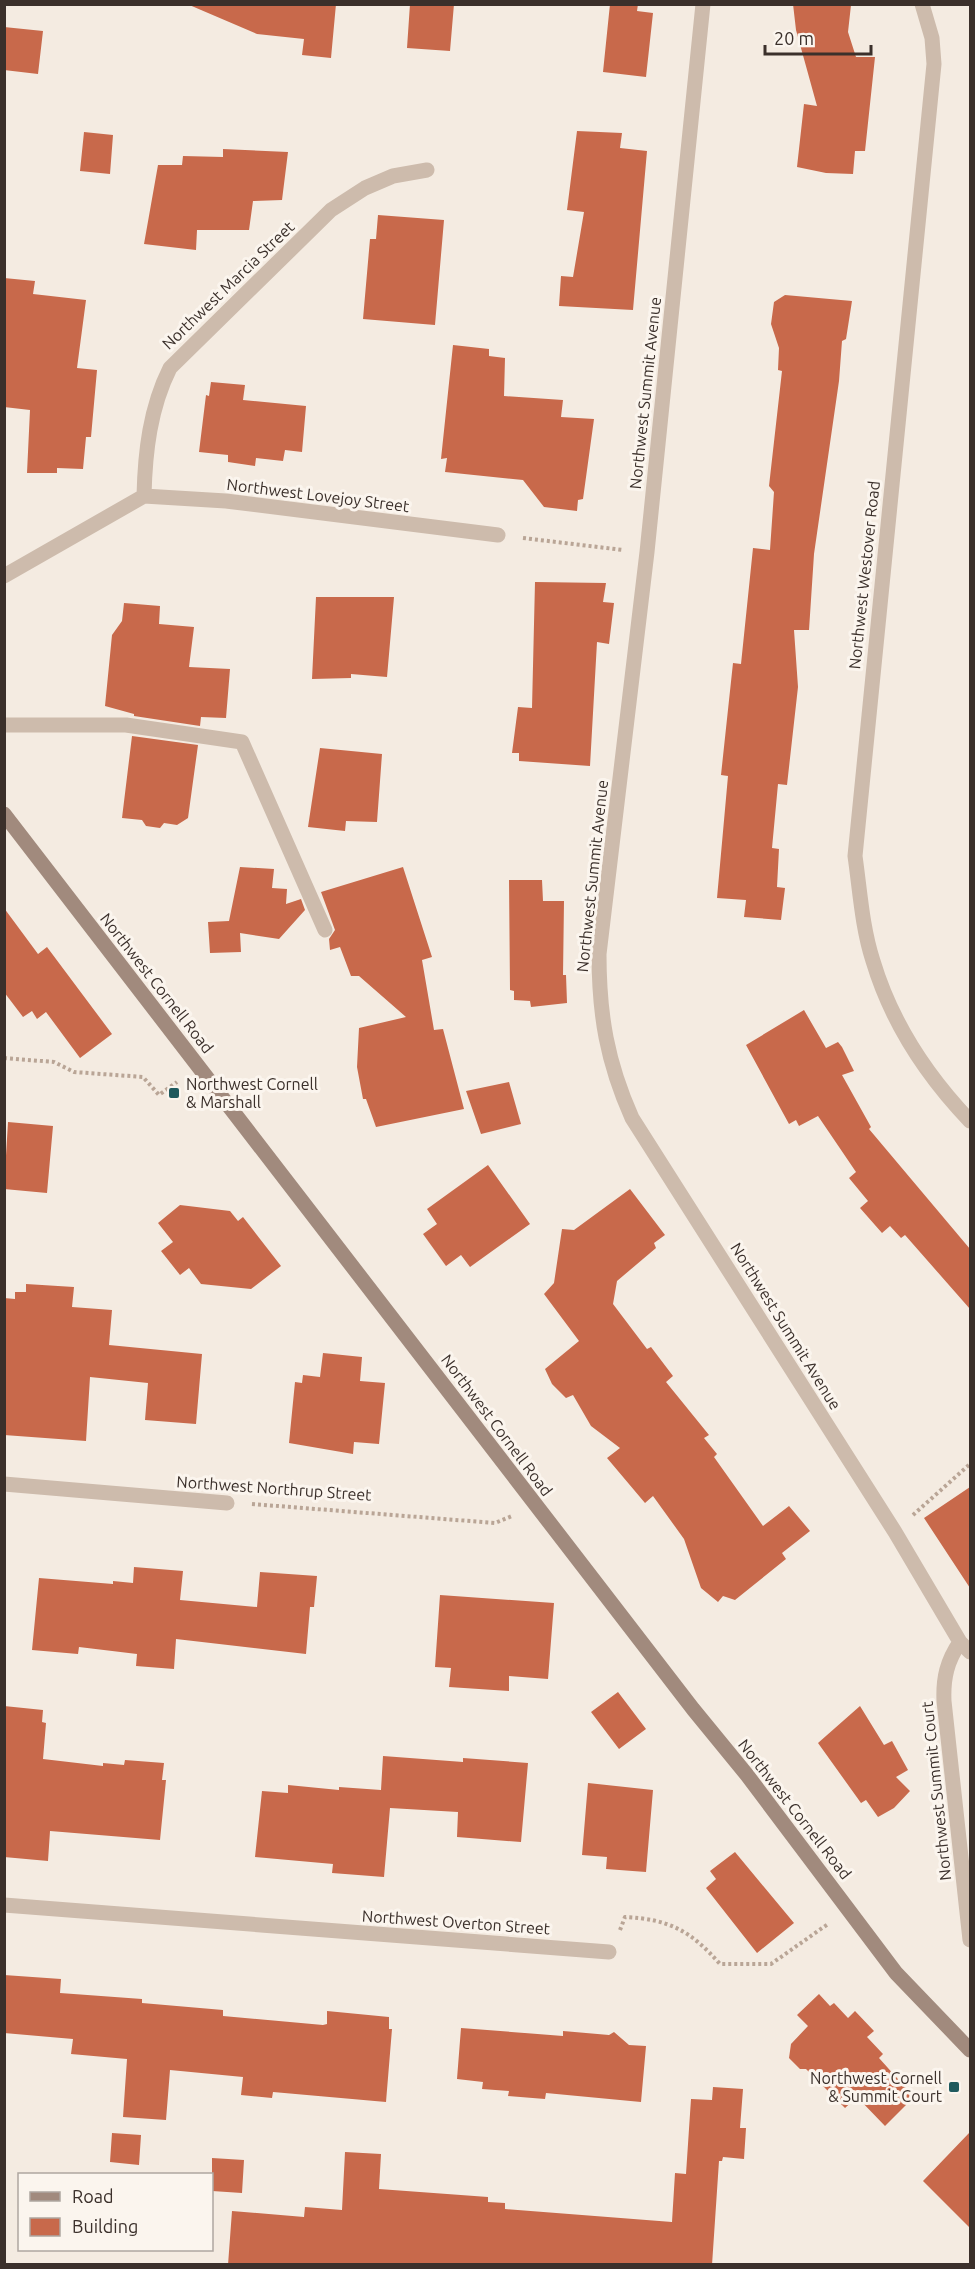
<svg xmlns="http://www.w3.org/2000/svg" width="975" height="2269" font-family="Ubuntu,sans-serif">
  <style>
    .building { fill: #c8694b }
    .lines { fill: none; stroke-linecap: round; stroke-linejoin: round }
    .path { stroke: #b9a596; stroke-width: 4; stroke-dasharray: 3 3; stroke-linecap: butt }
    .lane { stroke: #cdbbac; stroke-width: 15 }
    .street { stroke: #cdbbac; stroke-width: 15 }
    .secondary { stroke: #a18a7d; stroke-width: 15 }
    .poi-dot { fill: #1f5a5e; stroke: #fbf5ee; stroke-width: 2 }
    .labels { text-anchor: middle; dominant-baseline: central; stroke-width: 6; stroke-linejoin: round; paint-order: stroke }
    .street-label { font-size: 16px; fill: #3b302b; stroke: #fbf5ee }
    .poi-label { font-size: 16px; fill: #3b302b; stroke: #fbf5ee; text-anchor: start }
  </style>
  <rect width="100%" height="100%" fill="#f4ebe1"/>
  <!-- building -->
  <path class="building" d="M 187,4 L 336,4 L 331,58 L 302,55 L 304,39 L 257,34 Z
    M 410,4 L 454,4 L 450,51 L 407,48 Z
    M 610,4 L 638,4 L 637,11 L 653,13 L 646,77 L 603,72 Z
    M 793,4 L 851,5 L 848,32 L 856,57 L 875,57 L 865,151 L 855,151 L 853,174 L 826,173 L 797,167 L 804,104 L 817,106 L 796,30 Z
    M 4,27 L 43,31 L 38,74 L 4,70 Z
    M 577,131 L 622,133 L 620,148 L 647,151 L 633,310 L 559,306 L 561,276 L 573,277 L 584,212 L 567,210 Z
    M 84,132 L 113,135 L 110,174 L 80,171 Z
    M 223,149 L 288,152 L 282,200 L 253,201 L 249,230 L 197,230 L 196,250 L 144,244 L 158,165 L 182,165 L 183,156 L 223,157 Z
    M 378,215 L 444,220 L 435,325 L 363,319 L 370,239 L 376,239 Z
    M 4,278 L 35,281 L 33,294 L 86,300 L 77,368 L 97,370 L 91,437 L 86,437 L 83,469 L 57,468 L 57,473 L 27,473 L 30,410 L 4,407 Z
    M 785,295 L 852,301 L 846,339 L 842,341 L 839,381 L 814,554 L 809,630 L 794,630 L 798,687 L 787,785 L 778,784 L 772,848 L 779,849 L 777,887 L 785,888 L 781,920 L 744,917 L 746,900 L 717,898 L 728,776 L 721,775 L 733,663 L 741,664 L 753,548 L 770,550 L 774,492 L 769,486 L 782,371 L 778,370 L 779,348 L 771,324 L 774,302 Z
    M 453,345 L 489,349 L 489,356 L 505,358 L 504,396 L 563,400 L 561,417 L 594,419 L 583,499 L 578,500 L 577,511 L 544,507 L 523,480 L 445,472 L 447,458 L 441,459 Z
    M 211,382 L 245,385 L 243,400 L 306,406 L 302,452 L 285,450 L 283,461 L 256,458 L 255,466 L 228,462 L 228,455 L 199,452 L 206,395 L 209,396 Z
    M 535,582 L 606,583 L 603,602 L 614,603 L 609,644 L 597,642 L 590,766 L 519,761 L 519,753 L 512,753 L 518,707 L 532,708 Z
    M 316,597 L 394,597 L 387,677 L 351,674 L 351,678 L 312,679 Z
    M 124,603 L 160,606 L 159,624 L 194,627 L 189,667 L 230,669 L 226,718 L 201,717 L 200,726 L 134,716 L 134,714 L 105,706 L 112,635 L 122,621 Z
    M 132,736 L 198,745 L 188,818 L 177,825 L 164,823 L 160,828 L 146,826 L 142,820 L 122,818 Z
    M 320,748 L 382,754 L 377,822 L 346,821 L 345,831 L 308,827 Z
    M 240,867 L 274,869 L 272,888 L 287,889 L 286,904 L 301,899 L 305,910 L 279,939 L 240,933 L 241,952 L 210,953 L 208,922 L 229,921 Z
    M 403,867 L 432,957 L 422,960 L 434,1030 L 443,1029 L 464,1109 L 376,1127 L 366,1099 L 363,1099 L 357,1067 L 359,1028 L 406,1017 L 359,976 L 351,976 L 340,947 L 330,950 L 329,939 L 335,930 L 321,892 Z
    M 509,880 L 542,880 L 543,901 L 564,901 L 563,975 L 566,975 L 567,1003 L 531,1007 L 530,1001 L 514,1000 L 514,991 L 510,990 Z
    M 4,908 L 38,954 L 47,947 L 112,1034 L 80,1058 L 46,1012 L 37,1019 L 32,1011 L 23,1017 L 4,992 Z
    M 804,1010 L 826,1048 L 838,1042 L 842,1047 L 854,1071 L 842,1075 L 871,1127 L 869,1129 L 970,1249 L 970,1309 L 905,1235 L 901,1238 L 890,1226 L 882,1233 L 860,1208 L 868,1201 L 849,1178 L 856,1172 L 818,1116 L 799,1126 L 796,1120 L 789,1124 L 746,1045 Z
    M 509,1082 L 521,1124 L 481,1134 L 466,1091 Z
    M 8,1122 L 53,1126 L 47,1193 L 4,1189 Z
    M 488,1165 L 530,1224 L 470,1267 L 461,1255 L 446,1266 L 423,1234 L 437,1224 L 427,1209 Z
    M 630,1189 L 665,1235 L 654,1243 L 656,1248 L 617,1281 L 613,1304 L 647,1349 L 651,1347 L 673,1376 L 666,1382 L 709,1435 L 704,1438 L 717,1454 L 714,1457 L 763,1526 L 789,1506 L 810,1531 L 782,1553 L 786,1559 L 735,1600 L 723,1596 L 718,1602 L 701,1588 L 684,1539 L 653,1496 L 645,1503 L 607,1458 L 620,1448 L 591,1426 L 573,1395 L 566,1398 L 552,1384 L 545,1369 L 579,1341 L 544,1294 L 554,1283 L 562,1229 L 574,1230 Z
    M 180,1205 L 230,1211 L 238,1221 L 243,1217 L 281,1266 L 251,1289 L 201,1284 L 189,1268 L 180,1275 L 161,1251 L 173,1242 L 158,1223 Z
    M 26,1284 L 74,1287 L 72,1307 L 112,1310 L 109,1345 L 202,1354 L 196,1424 L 145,1420 L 148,1383 L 90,1377 L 86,1441 L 4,1435 L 4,1298 L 15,1299 L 15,1292 L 26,1292 Z
    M 323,1353 L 362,1357 L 360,1381 L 385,1383 L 379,1444 L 354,1442 L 353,1454 L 289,1443 L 295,1382 L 302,1383 L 303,1375 L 320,1377 Z
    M 970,1487 L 970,1588 L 924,1518 Z
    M 134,1567 L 183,1571 L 180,1600 L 257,1607 L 260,1572 L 317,1576 L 314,1607 L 310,1607 L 306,1654 L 176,1639 L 174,1669 L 136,1666 L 137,1654 L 79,1647 L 78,1654 L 32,1650 L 39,1578 L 113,1584 L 113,1581 L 133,1583 Z
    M 440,1595 L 554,1603 L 548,1679 L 509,1676 L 509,1691 L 449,1687 L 451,1668 L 435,1667 Z
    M 618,1692 L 646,1729 L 619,1749 L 591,1712 Z
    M 4,1706 L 43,1710 L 42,1722 L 46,1723 L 43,1759 L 103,1766 L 103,1763 L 124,1765 L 125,1760 L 164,1763 L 162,1780 L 166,1780 L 160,1840 L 50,1831 L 48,1861 L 4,1857 Z
    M 860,1706 L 884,1745 L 892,1741 L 908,1770 L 896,1777 L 910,1791 L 894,1808 L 878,1817 L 866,1800 L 861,1803 L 818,1743 Z
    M 383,1756 L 463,1762 L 463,1758 L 528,1763 L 521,1842 L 457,1837 L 458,1812 L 390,1808 L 384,1877 L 332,1873 L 333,1864 L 255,1857 L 262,1791 L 288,1793 L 288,1785 L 339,1790 L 339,1787 L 381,1790 Z
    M 588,1783 L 653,1790 L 646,1872 L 606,1869 L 607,1857 L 582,1855 Z
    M 735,1852 L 794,1923 L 757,1953 L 706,1888 L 716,1879 L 710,1871 Z
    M 4,1975 L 61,1979 L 60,1993 L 142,1999 L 142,2003 L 223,2010 L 223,2016 L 323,2025 L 327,2024 L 327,2011 L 389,2017 L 389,2029 L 392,2029 L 386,2102 L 273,2092 L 272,2098 L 241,2095 L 243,2077 L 170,2070 L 166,2120 L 123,2117 L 127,2059 L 71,2054 L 73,2039 L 4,2033 Z
    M 819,1994 L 830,2006 L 834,2003 L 848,2018 L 855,2011 L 874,2031 L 867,2037 L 883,2054 L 879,2058 L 914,2097 L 885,2126 L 857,2097 L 845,2108 L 806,2069 L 800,2069 L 789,2058 L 791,2044 L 808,2026 L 797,2015 Z
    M 461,2028 L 563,2036 L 563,2031 L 609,2035 L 614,2032 L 629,2045 L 646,2046 L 641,2102 L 546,2093 L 545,2099 L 508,2096 L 509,2091 L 482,2089 L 483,2082 L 457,2079 Z
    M 713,2087 L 743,2089 L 740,2128 L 746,2128 L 744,2159 L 723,2157 L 722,2161 L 719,2161 L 712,2265 L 228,2265 L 232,2211 L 304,2217 L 305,2207 L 342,2210 L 345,2152 L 381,2154 L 379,2189 L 488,2197 L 488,2202 L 505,2203 L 505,2209 L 672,2222 L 675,2173 L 686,2174 L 691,2099 L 712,2100 Z
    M 970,2132 L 970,2228 L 923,2181 Z
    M 112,2133 L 141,2135 L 139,2165 L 110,2162 Z
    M 212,2158 L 244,2160 L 242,2193 L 212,2191 Z"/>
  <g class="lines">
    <!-- path -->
    <path class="path" d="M 523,538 L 623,550
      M 4,1058 L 54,1062 L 74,1072 L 143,1077 L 159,1095 L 177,1082
      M 252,1504 L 495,1523 L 512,1516
      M 913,1515 L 970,1464
      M 620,1930 L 625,1917 C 669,1919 691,1931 720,1964 L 771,1964 L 828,1924"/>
    <!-- lane -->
    <path class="lane" d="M 4,725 L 126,725 L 242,742 L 325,930"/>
    <!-- street -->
    <path class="street" d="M 703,4 L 647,552 L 599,954 C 599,1015 607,1062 632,1118 L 895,1532 L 960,1642 L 970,1652
      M 922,4 L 932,38 L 934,64 L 855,856 C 860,891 862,927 873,961 C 891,1021 927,1076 970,1121
      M 144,496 C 145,452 150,408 170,368 L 331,210 L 365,188 L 393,176 L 427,170
      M 4,576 L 144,496 L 226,501 L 498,535
      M 4,1484 L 227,1503
      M 960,1642 C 947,1661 943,1678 944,1701 L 970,1940
      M 4,1905 L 609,1952"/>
    <!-- secondary -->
    <path class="secondary" d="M 4,814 L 693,1709 L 747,1775 L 896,1973 L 970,2050"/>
  </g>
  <!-- markers -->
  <g class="poi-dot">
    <rect x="168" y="1087" width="12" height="12" rx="3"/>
    <rect x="948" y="2081" width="12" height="12" rx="3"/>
  </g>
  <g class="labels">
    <!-- street labels -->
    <g class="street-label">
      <text transform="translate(228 285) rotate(-44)">Northwest Marcia Street</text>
      <text transform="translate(645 393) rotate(-84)">Northwest Summit Avenue</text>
      <text transform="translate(318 495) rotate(7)">Northwest Lovejoy Street</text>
      <text transform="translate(864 575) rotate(-84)">Northwest Westover Road</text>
      <text transform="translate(592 876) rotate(-84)">Northwest Summit Avenue</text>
      <text transform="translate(157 983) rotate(52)">Northwest Cornell Road</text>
      <text transform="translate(786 1326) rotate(58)">Northwest Summit Avenue</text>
      <text transform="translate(497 1425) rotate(53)">Northwest Cornell Road</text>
      <text transform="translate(274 1488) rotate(4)">Northwest Northrup Street</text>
      <text transform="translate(936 1791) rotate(-96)">Northwest Summit Court</text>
      <text transform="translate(795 1809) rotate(52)">Northwest Cornell Road</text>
      <text transform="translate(456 1922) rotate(4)">Northwest Overton Street</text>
    </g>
    <!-- poi labels -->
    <g class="poi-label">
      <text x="186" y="1084">Northwest Cornell<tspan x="186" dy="18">&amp; Marshall</tspan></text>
      <text x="942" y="2078" text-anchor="end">Northwest Cornell<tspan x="942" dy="18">&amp; Summit Court</tspan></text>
    </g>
  </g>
  <!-- border -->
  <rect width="975" height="2269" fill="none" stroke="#3b302b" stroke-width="12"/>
  <!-- legend -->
  <rect x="18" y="2173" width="195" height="78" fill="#fbf5ee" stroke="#aea6a0" stroke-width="1.5"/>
  <rect x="30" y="2192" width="30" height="9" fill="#a18a7d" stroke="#aea6a0" stroke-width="1.5"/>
  <text x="72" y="2203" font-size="18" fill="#3b302b">Road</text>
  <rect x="30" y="2218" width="30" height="18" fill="#c8694b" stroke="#aea6a0" stroke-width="1.5"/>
  <text x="72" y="2233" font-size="18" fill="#3b302b">Building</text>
  <!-- scale -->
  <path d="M765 45v9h106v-9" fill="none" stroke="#3b302b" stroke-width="3"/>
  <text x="774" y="45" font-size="18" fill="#3b302b" stroke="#fbf5ee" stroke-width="4.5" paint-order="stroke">20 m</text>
</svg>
